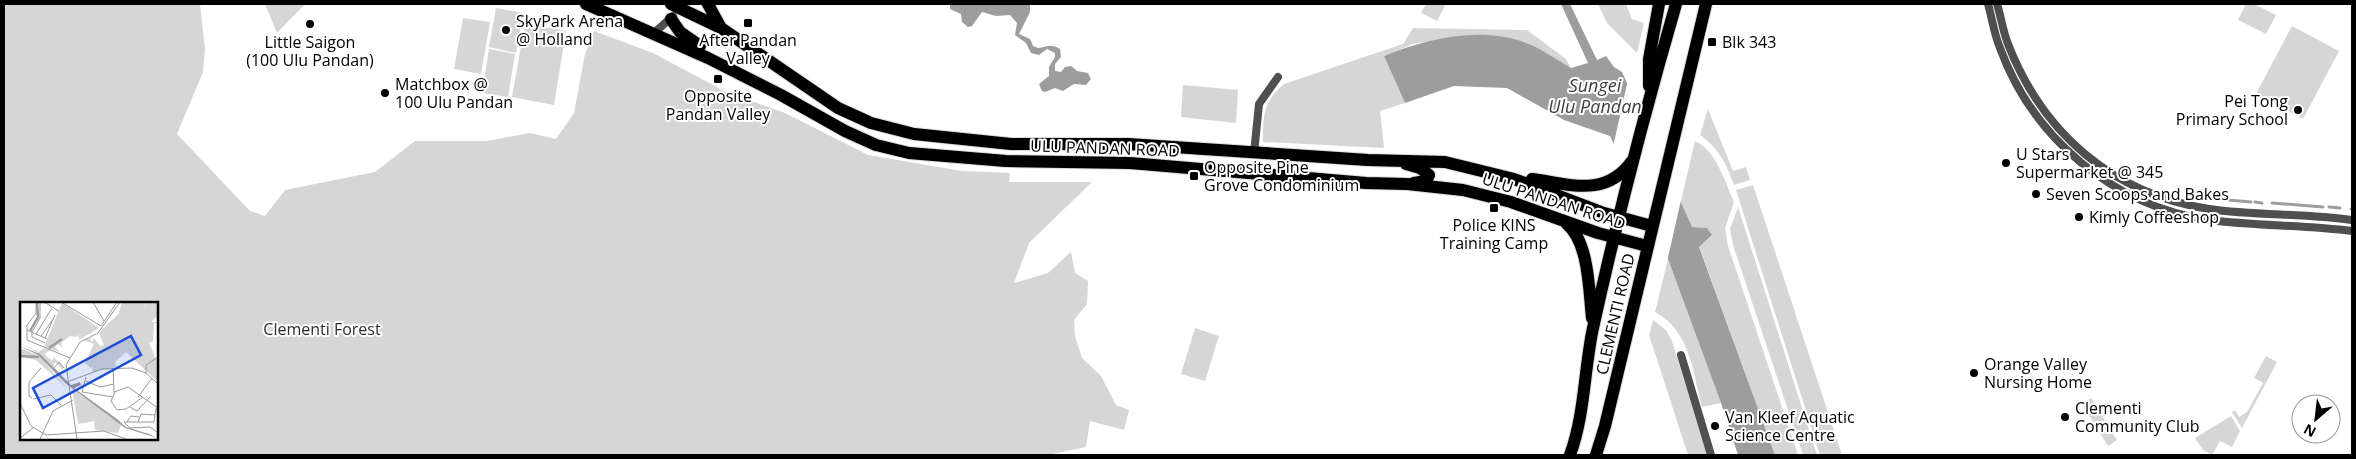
<svg xmlns="http://www.w3.org/2000/svg" width="2356" height="459" font-family="'Open Sans',sans-serif">
  <style>
    .green { fill: #d6d6d6; fill-rule: evenodd }
    .water { fill: #9d9d9d }
    .pier { fill: #fff }
    .lines { fill: none; stroke-linecap: round; stroke-linejoin: round }
    .stream { stroke: #9d9d9d; stroke-width: 3 }
    .primary-casing { stroke: #dbdbdb; stroke-width: 14 }
    .street { stroke: #4f4f4f; stroke-width: 8 }
    .primary { stroke: #000; stroke-width: 12 }
    .poi-dot { fill: #000; stroke: #fff; stroke-width: 2 }
    .labels { text-anchor: middle; dominant-baseline: central; stroke-width: 4; stroke-linejoin: round; paint-order: stroke }
    .poi-label { font-size: 16px; fill: #000; stroke: #fff; text-anchor: start }
    .street-label { font-size: 16px; fill: #000; stroke: #fff }
    .park-label { font-size: 16px; fill: #2d2d2d; stroke: #fff }
    .water-label { font-size: 18px; font-style: italic; fill: #3e3e3e; stroke: #fff }
    .inset-river { fill: none; stroke: #9d9d9d; stroke-width: 2.5 }
    .inset-road { fill: none; stroke: #999; stroke-width: 1 }
    .view { fill: #1d4ed8; fill-opacity: 0.15; stroke: #1d4ed8; stroke-width: 2.5 }
    .inset-edge { fill: none; stroke: #000; stroke-width: 2.5 }
  </style>
  <rect width="100%" height="100%" fill="#fff"/>
  <!-- green -->
  <path class="green" d="M 4,4 L 200,4 L 205,49 L 203,72 L 177,134 L 250,211 L 265,216 L 285,190 L 375,172 L 415,141 L 487,141 L 530,133 L 556,139 L 574,113 L 585,54 L 594,31 L 653,53 L 726,92 L 785,113 L 868,155 L 962,171 L 1010,173 L 1009,182 L 1092,182 L 1029,243 L 1014,283 L 1048,273 L 1071,252 L 1075,273 L 1088,281 L 1087,304 L 1074,320 L 1075,336 L 1082,358 L 1101,376 L 1116,405 L 1129,410 L 1124,430 L 1090,421 L 1086,447 L 1048,455 L 4,455 ZM 21,303 L 156,303 L 156,438 L 21,438 Z
    M 265,4 L 305,4 L 277,33 Z
    M 1426,4 L 1446,4 L 1437,21 L 1421,13 Z
    M 1598,4 L 1626,4 L 1632,19 L 1644,23 L 1637,53 L 1607,23 Z
    M 2246,4 L 2254,4 L 2276,15 L 2266,34 L 2238,20 Z
    M 496,8 L 523,13 L 516,53 L 489,47 Z
    M 463,18 L 490,22 L 481,74 L 454,69 Z
    M 525,24 L 566,31 L 554,105 L 512,97 Z
    M 2292,26 L 2339,51 L 2303,119 L 2256,94 Z
    M 1413,28 L 1527,30 L 1566,59 L 1571,68 L 1525,42 L 1483,36 L 1447,38 L 1413,44 L 1384,56 L 1405,103 L 1380,111 L 1384,148 L 1263,142 C 1263,115 1263,102 1284,84 L 1403,44 Z
    M 489,49 L 515,54 L 508,97 L 482,93 Z
    M 1183,85 L 1238,90 L 1236,123 L 1181,117 Z
    M 1708,109 L 1733,171 L 1746,167 L 1750,180 L 1734,185 C 1727,165 1718,147 1700,135 Z
    M 1695,141 C 1716,150 1725,182 1734,202 L 1725,228 L 1728,246 L 1798,455 L 1775,455 L 1699,246 L 1712,236 L 1707,228 L 1692,227 L 1680,205 Z
    M 1753,185 L 1842,455 L 1820,455 L 1736,190 Z
    M 1738,207 L 1817,455 L 1803,455 L 1733,245 L 1730,229 Z
    M 1668,259 L 1721,403 L 1702,407 C 1693,373 1690,330 1655,312 Z
    M 1653,320 L 1666,330 L 1672,341 L 1707,455 L 1688,455 L 1649,335 Z
    M 1195,328 L 1219,336 L 1205,381 L 1181,374 Z
    M 2266,356 L 2277,362 L 2242,428 L 2232,412 L 2235,410 L 2239,417 L 2247,412 L 2263,383 L 2254,378 Z
    M 2091,398 L 2117,440 L 2108,446 L 2082,404 Z
    M 2231,416 L 2240,431 L 2232,447 L 2220,441 L 2212,455 L 2203,450 L 2195,438 Z"/>
  <!-- water -->
  <path class="water" d="M 950,4 L 1030,4 L 1030,12 L 1019,34 L 1030,39 L 1033,46 L 1038,48 C 1047,47 1051,43 1060,49 L 1061,57 L 1055,64 L 1055,71 L 1061,72 L 1065,67 L 1071,66 L 1077,71 L 1088,73 L 1091,79 L 1086,85 L 1074,84 L 1063,91 L 1055,88 L 1045,92 L 1042,91 L 1039,84 L 1049,76 L 1049,67 L 1055,57 L 1055,53 L 1047,49 L 1039,55 L 1031,53 L 1026,43 L 1015,35 L 1017,23 L 1010,15 L 996,16 L 982,12 L 972,26 L 968,27 L 962,22 L 961,14 L 950,9 Z
    M 1561,4 L 1570,4 L 1597,60 L 1606,56 L 1614,67 L 1622,72 L 1692,227 L 1707,228 L 1712,235 L 1699,247 L 1775,455 L 1738,455 L 1721,403 L 1668,259 L 1610,136 L 1564,120 L 1507,88 L 1454,86 L 1405,103 L 1384,56 C 1425,39 1479,26 1524,42 C 1540,48 1556,59 1571,68 L 1588,63 Z"/>
  <!-- pier -->
  <path class="pier" d="M 1627,84 L 1632,89 L 1681,200 L 1667,262 L 1613,147 Z"/>
  <g class="lines">
    <!-- stream -->
    <path class="stream" d="M 2189,191 L 2217,199 L 2251,202
      M 2255,202 L 2262,203
      M 2272,203 L 2323,207
      M 2329,207 L 2340,208
      M 2351,209 L 2352,209"/>
    <defs>
      <path id="primary" d="M 586,4 L 708,58 L 781,95 L 845,131 L 876,145 L 909,153 L 1006,161 L 1130,163 L 1366,183 L 1407,184 L 1463,190 L 1511,202 L 1598,233 L 1647,246
        M 671,4 L 721,28 L 838,108 L 871,123 L 914,134 L 1011,144 L 1128,144 L 1368,160 L 1445,162 L 1514,179 L 1604,213 L 1652,226
        M 708,4 L 721,28
        M 671,19 L 680,32 L 700,46
        M 1649,86 L 1649,59 L 1659,4
        M 1406,164 L 1420,168 L 1429,175 L 1426,181 L 1414,183
        M 1532,179 C 1569,184 1606,198 1632,161
        M 1567,224 C 1589,242 1589,291 1592,318
        M 1570,455 C 1585,414 1584,370 1593,328 C 1617,219 1645,111 1676,4
        M 1596,455 L 1605,426 L 1706,4"/>
    </defs>
    <!-- primary casing -->
    <use href="#primary" class="primary-casing"/>
    <!-- street -->
    <path class="street" d="M 1988,4 C 1992,18 1994,34 2000,48 C 2033,138 2113,206 2209,220 C 2256,226 2305,225 2352,231
      M 1997,4 C 2001,17 2003,31 2008,44 C 2043,134 2113,194 2209,209 C 2256,216 2305,213 2352,220
      M 654,33 L 673,16
      M 1254,153 L 1259,104 L 1278,77
      M 1681,355 L 1711,455"/>
    <!-- primary -->
    <use href="#primary" class="primary"/>
  </g>
  <!-- markers -->
  <g class="poi-dot">
    <rect x="743" y="18" width="10" height="10" rx="2.5"/>
    <circle cx="310" cy="24" r="5"/>
    <circle cx="506" cy="30" r="5"/>
    <rect x="1707" y="37" width="10" height="10" rx="2.5"/>
    <rect x="713" y="74" width="10" height="10" rx="2.5"/>
    <circle cx="385" cy="93" r="5"/>
    <circle cx="2298" cy="110" r="5"/>
    <circle cx="2006" cy="163" r="5"/>
    <rect x="1189" y="171" width="10" height="10" rx="2.5"/>
    <circle cx="2036" cy="194" r="5"/>
    <rect x="1489" y="203" width="10" height="10" rx="2.5"/>
    <circle cx="2079" cy="217" r="5"/>
    <circle cx="1974" cy="373" r="5"/>
    <circle cx="2065" cy="417" r="5"/>
    <circle cx="1715" cy="426" r="5"/>
  </g>
  <g class="labels">
    <!-- poi labels -->
    <g class="poi-label">
      <text x="516" y="21">SkyPark Arena<tspan x="516" dy="18">@ Holland</tspan></text>
      <text x="748" y="40" text-anchor="middle">After Pandan<tspan x="748" dy="18">Valley</tspan></text>
      <text x="310" y="42" text-anchor="middle">Little Saigon<tspan x="310" dy="18">(100 Ulu Pandan)</tspan></text>
      <text x="1722" y="42">Blk 343</text>
      <text x="395" y="84">Matchbox @<tspan x="395" dy="18">100 Ulu Pandan</tspan></text>
      <text x="718" y="96" text-anchor="middle">Opposite<tspan x="718" dy="18">Pandan Valley</tspan></text>
      <text x="2288" y="101" text-anchor="end">Pei Tong<tspan x="2288" dy="18">Primary School</tspan></text>
      <text x="2016" y="154">U Stars<tspan x="2016" dy="18">Supermarket @ 345</tspan></text>
      <text x="1204" y="167">Opposite Pine<tspan x="1204" dy="18">Grove Condominium</tspan></text>
      <text x="2046" y="194">Seven Scoops and Bakes</text>
      <text x="2089" y="217">Kimly Coffeeshop</text>
      <text x="1494" y="225" text-anchor="middle">Police KINS<tspan x="1494" dy="18">Training Camp</tspan></text>
      <text x="1984" y="364">Orange Valley<tspan x="1984" dy="18">Nursing Home</tspan></text>
      <text x="2075" y="408">Clementi<tspan x="2075" dy="18">Community Club</tspan></text>
      <text x="1725" y="417">Van Kleef Aquatic<tspan x="1725" dy="18">Science Centre</tspan></text>
    </g>
    <!-- street labels -->
    <g class="street-label">
      <text transform="translate(1105 148) rotate(2)">ULU PANDAN ROAD</text>
      <text transform="translate(1554 201) rotate(18)">ULU PANDAN ROAD</text>
      <text transform="translate(1615 314) rotate(-77)">CLEMENTI ROAD</text>
    </g>
    <!-- park labels -->
    <g class="park-label">
      <text x="322" y="329">Clementi Forest</text>
    </g>
    <!-- water labels -->
    <g class="water-label">
      <text x="1595" y="85">Sungei<tspan x="1595" dy="21">Ulu Pandan</tspan></text>
    </g>
  </g>
  <!-- overview -->
  <g transform="translate(20 302)">
    <rect width="138" height="138" fill="#fff"/>
    <path d="M 102,0 L 125,0 L 126,7 L 126,0 L 137,0 L 137,17 L 136,15 L 131,20 L 137,20 L 137,21 L 134,21 L 133,39 L 129,41 L 137,59 L 137,79 L 106,50 L 95,60 L 96,65 L 72,70 L 73,64 L 71,66 L 65,61 L 74,42 L 63,38 L 74,35 L 70,37 L 72,40 L 74,36 L 80,44 L 84,43 L 79,31 L 99,11 ZM 42,1 L 79,26 L 59,38 L 58,32 L 57,35 L 50,34 L 41,41 L 43,46 L 38,42 L 35,45 L 40,50 L 24,45 ZM 0,41 L 19,50 L 24,46 L 31,48 L 24,52 L 32,59 L 35,54 L 35,57 L 39,60 L 43,65 L 43,68 L 35,60 L 33,67 L 20,52 ZM 0,46 L 19,54 L 48,87 L 16,58 L 0,55 ZM 52,87 L 96,119 L 101,123 L 98,131 L 75,128 L 74,119 L 58,122 Z" fill="#d6d6d6"/>
    <path d="M 0,44 L 20,52 L 51,83 L 60,80 L 61,83 L 54,86 L 97,117 L 106,125 L 129,132 L 137,136 L 105,126 L 45,81 L 18,53 Z" fill="#9d9d9d"/>
    <path class="inset-river" d="M 10,29 L 18,15 L 17,0M 29,46 L 42,37M 0,54 L 19,55"/>
    <path class="inset-road" d="M 16,0 L 16,11 L 7,23 L 7,38 L 50,56M 24,0 L 39,9M 41,0 L 81,24M 73,0 L 84,19M 81,24 L 97,0M 7,28 L 27,37M 12,30 L 20,16 L 20,0M 12,30 L 12,35 L 25,41M 16,32 L 32,6M 21,34 L 34,16M 25,36 L 35,13M 93,66 L 94,91M 126,71 L 126,63 L 138,55M 66,75 L 62,90 L 93,95M 43,76 L 34,66 L 39,60 L 44,66M 66,79 L 80,85 L 94,82M 47,80 L 82,67 L 112,66 L 126,71 L 138,82M 94,90 L 108,85 L 138,106M 95,90 L 91,99 L 97,108 L 106,107 L 123,95M 118,95 L 132,76M 12,96 L 9,94 L 9,80 L 21,66M 13,97 L 31,93 L 41,103M 0,101 L 11,124 L 26,133 L 84,129 L 106,137M 110,105 L 117,109 L 131,94M 104,120 L 134,120 L 136,106M 104,120 L 110,126 L 130,125 L 138,131M 107,120 L 111,114 L 119,115M 118,120 L 121,112 L 135,113M 0,136 L 13,126M 20,137 L 33,109 L 53,98M 57,137 L 46,63 L 60,40 L 78,31 L 100,0"/>
    <path class="view" d="M 111,34 L 121,53 L 23,106 L 13,86 Z"/>
    <rect width="138" height="138" class="inset-edge"/>
  </g>
  <!-- border -->
  <rect width="2356" height="459" fill="none" stroke="#000000" stroke-width="10"/>
  <!-- north arrow -->
  <g transform="translate(2316 419) rotate(208)"><circle r="24" fill="#ffffff" stroke="#999999"/>
  <path d="M0-4L9 19L0 12L-9 19Z" fill="#000000"/>
  <text y="-8" font-size="14" font-weight="bold" text-anchor="middle" fill="#000000">N</text>
  </g>
</svg>
